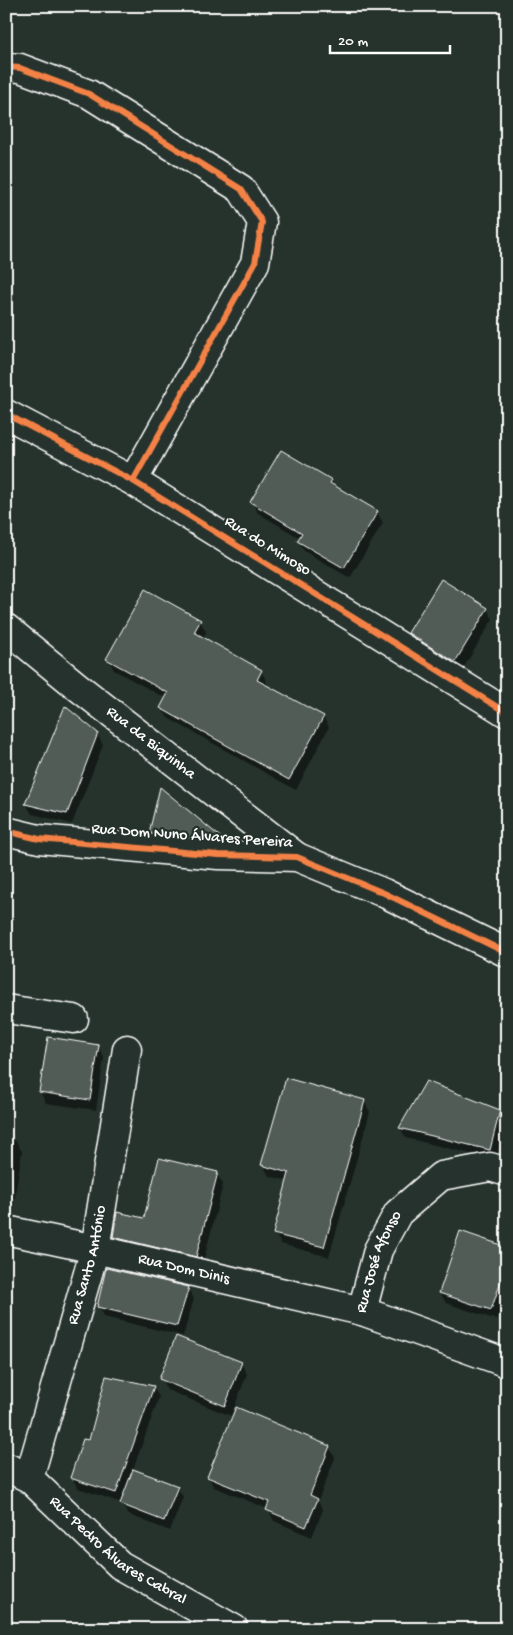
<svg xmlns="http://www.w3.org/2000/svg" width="513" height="1635" font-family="'Gochi Hand',sans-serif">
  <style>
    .shadow { fill: #0007 }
    .building { fill: #515c57; stroke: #fff }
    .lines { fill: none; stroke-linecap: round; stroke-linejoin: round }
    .minor-casing { stroke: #fff; stroke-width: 31 }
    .minor { stroke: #26332d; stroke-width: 28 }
    .cycleway-casing { stroke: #26332d; stroke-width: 9 }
    .cycleway { stroke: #f48246; stroke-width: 6 }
    .labels { text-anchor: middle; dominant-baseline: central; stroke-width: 4.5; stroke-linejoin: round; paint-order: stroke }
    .street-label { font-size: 16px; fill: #fff; stroke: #26332d }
  </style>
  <rect width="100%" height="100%" fill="#26332d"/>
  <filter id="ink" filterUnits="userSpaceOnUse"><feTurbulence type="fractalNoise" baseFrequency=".02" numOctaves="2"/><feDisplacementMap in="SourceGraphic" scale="10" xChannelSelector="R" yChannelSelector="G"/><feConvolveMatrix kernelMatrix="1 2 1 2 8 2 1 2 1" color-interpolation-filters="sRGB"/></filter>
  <g filter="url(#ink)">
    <!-- shadow -->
    <path class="shadow" d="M 281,452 L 332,481 L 336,488 L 377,512 L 383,523 L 350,578 L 304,551 L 298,541 L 300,538 L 258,513 L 252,502 Z
      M 487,609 L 493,619 L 461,672 L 416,644 L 410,633 Z
      M 200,621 L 206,632 L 203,638 L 261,671 L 267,682 L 265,686 L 323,717 L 329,727 L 296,790 L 168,718 L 161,708 L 167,699 L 114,670 L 108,659 Z
      M 97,734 L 103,745 L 72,824 L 32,814 L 26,804 Z
      M 161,789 L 224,840 L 226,845 L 153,838 L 150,833 Z
      M 49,1039 L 98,1046 L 104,1057 L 96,1110 L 46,1103 L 40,1092 Z
      M 364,1101 L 370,1112 L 329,1257 L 281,1244 L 275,1234 L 288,1181 L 269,1176 L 263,1165 Z
      M 499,1111 L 505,1122 L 496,1160 L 406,1138 L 400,1128 Z
      M 6,1139 L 16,1141 L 22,1152 L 12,1214 L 6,1213 Z
      M 217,1174 L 223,1184 L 202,1267 L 120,1248 L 114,1237 L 145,1220 Z
      M 507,1248 L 507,1317 L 499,1314 L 497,1320 L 446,1303 L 440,1293 Z
      M 188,1288 L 194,1299 L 183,1336 L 104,1317 L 98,1306 Z
      M 241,1363 L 247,1374 L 231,1416 L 167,1390 L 161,1379 Z
      M 153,1387 L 159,1397 L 133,1470 L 177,1487 L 183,1497 L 170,1531 L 127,1514 L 122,1503 L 78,1488 L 71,1477 L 90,1442 Z
      M 329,1447 L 335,1458 L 318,1501 L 323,1510 L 312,1537 L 274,1521 L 268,1509 L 214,1487 L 208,1477 Z"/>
    <!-- building -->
    <path class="building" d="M 281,450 L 332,480 L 330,483 L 378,511 L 344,568 L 297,541 L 302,533 L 250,502 Z
      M 441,579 L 488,608 L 455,662 L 408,633 Z
      M 145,589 L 201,620 L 194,632 L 262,670 L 257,680 L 324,716 L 289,780 L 160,708 L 168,693 L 106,659 Z
      M 65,706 L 98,733 L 67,814 L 25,804 Z
      M 160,787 L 224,840 L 149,833 Z
      M 48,1037 L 99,1045 L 90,1100 L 39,1092 Z
      M 286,1078 L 365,1100 L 324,1247 L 273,1234 L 289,1173 L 261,1165 Z
      M 426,1081 L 500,1110 L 490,1150 L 399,1128 Z
      M 159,1158 L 218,1172 L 196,1257 L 113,1237 L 117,1212 L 144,1218 Z
      M 460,1231 L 507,1247 L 507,1264 L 491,1310 L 439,1293 Z
      M 106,1268 L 189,1287 L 177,1326 L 97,1307 Z
      M 176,1336 L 242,1362 L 225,1406 L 159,1379 Z
      M 106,1376 L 154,1386 L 116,1493 L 70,1478 L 83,1439 L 89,1440 Z
      M 236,1407 L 330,1446 L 310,1495 L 318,1499 L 306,1527 L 266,1510 L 269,1502 L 207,1477 Z
      M 133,1469 L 178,1486 L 164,1521 L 120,1504 Z"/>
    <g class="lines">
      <defs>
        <g id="minor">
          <path d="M 6,67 L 20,68 L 89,94 L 241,189 L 262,222 L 255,263 L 133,481"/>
          <path d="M 6,414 L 133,481 L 507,713"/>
          <path id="s1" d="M 6,628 L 78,687 L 297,857"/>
          <path d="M 6,831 L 39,839 L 218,855 L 297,857 L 384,893 L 507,953"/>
          <path d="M 6,1009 L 74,1019"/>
          <path id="s2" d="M 6,1230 L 95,1249 L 362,1311 L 507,1363"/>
          <path id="s3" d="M 362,1311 L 378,1250 L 398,1213 L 441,1176 L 490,1167 L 507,1172"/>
          <path id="s4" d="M 6,1467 L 29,1478 L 120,1565 L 234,1629"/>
          <path id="s5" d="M 29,1478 L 95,1249 L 127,1049"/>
        </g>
      </defs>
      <!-- minor casing -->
      <use href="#minor" class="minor-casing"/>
      <!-- minor -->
      <use href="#minor" class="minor"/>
      <defs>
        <path id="cycleway" d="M 6,67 L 20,68 L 89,94 L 241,189 L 262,222 L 255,263 L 133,481
          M 6,414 L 133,481 L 507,713
          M 6,831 L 39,839 L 218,855 L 297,857 L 384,893 L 507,953"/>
      </defs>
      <!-- cycleway casing -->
      <use href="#cycleway" class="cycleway-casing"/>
      <!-- cycleway -->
      <use href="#cycleway" class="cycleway"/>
    </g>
  </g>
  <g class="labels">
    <!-- street labels -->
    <g class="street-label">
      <text transform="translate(267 547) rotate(32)">Rua do Mimoso</text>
      <text stroke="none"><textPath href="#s1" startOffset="185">Rua da Biquinha</textPath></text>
      <text transform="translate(192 837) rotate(4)">Rua Dom Nuno Álvares Pereira</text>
      <text stroke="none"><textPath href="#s3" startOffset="52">Rua José Afonso</textPath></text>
      <text stroke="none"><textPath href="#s5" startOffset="221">Rua Santo António</textPath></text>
      <text stroke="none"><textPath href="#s2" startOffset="182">Rua Dom Dinis</textPath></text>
      <text stroke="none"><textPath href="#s4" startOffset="141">Rua Pedro Álvares Cabral</textPath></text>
    </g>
  </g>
  <!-- margin -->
  <rect width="513" height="1635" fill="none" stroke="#26332d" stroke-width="25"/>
  <rect x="12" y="12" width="488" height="1610" fill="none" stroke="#fff" stroke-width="2" filter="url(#ink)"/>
  <!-- scale -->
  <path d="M330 45v8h120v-8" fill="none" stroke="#ffffff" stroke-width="2.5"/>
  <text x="338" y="45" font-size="15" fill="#ffffff" stroke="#26332d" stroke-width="4" paint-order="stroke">20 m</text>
</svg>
